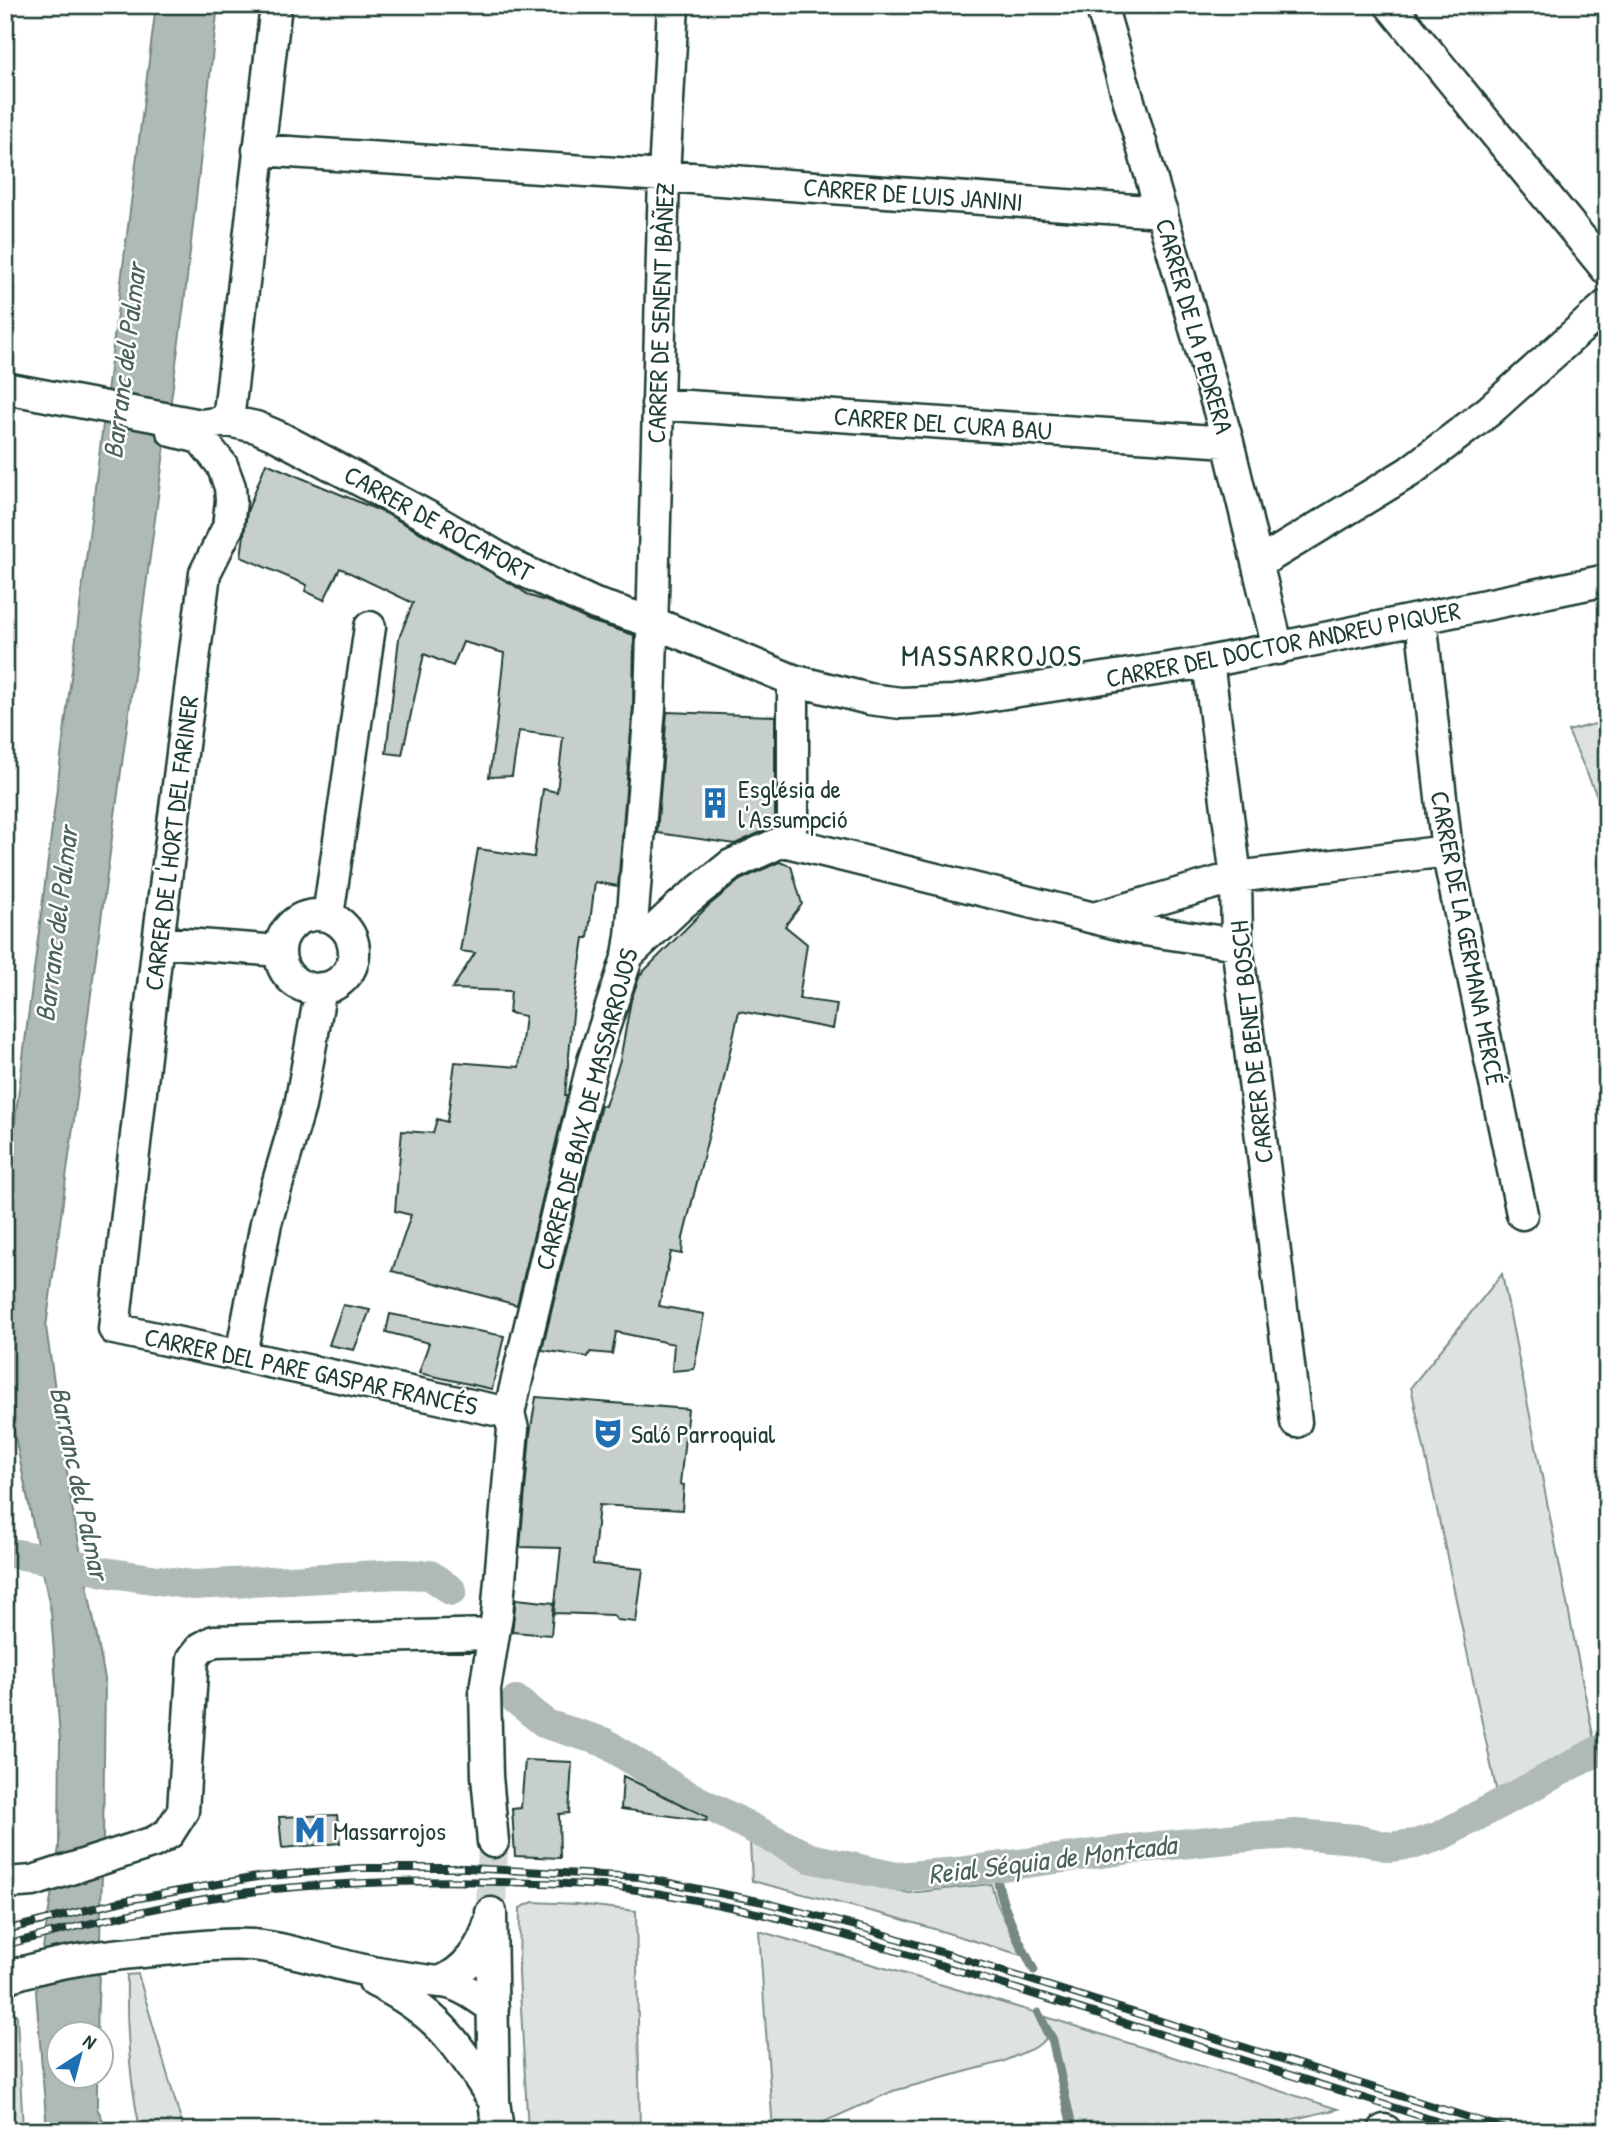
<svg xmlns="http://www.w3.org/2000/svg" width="1612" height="2136" font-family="'Patrick Hand',sans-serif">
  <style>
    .green { fill: #dee3e2; stroke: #7e908b; stroke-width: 2 }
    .water { fill: #afbab7; stroke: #758883; stroke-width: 2 }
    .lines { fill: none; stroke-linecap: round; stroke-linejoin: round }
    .stream { stroke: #758883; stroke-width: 9 }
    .canal { stroke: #afbab7; stroke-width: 30 }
    .building { fill: #c7cfcc; stroke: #1f3d34; stroke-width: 2 }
    .minor-tunnel { stroke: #d2d8d6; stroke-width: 30; stroke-dasharray: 30 15; stroke-linecap: butt }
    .minor-casing { stroke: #1f3d34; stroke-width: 35 }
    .minor { stroke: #fff; stroke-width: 30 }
    .rail-casing { stroke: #1f3d34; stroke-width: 8 }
    .rail { stroke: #fff; stroke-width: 5; stroke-dasharray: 16; stroke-linecap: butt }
    .labels { text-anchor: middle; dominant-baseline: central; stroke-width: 5; stroke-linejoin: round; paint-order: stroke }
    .street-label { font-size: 26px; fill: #1f3d34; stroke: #fff }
    .poi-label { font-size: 26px; fill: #1f3d34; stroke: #fff; text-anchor: start }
    .water-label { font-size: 28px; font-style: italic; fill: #4a625b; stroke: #fff }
    .quarter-label { font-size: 30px; letter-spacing: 2px; fill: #1f3d34; stroke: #fff }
  </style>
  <rect width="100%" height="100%" fill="#fff"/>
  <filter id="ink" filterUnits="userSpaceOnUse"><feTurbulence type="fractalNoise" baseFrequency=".0143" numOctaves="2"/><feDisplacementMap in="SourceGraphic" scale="14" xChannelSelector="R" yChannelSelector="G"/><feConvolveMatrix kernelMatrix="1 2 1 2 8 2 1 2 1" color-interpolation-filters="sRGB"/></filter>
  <g filter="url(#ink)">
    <!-- green -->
    <path class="green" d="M 1607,721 L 1607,818 L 1568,731 Z
      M 1502,1274 L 1595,1745 L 1498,1798 L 1411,1387 Z
      M 750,1842 L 816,1871 L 909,1893 L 991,1884 L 996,1901 L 1021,1955 L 894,1917 L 752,1881 Z
      M 533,1902 L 577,1904 L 636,1911 L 640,2131 L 528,2131 L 519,1973 L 520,1908 Z
      M 759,1931 L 1034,2012 L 1046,2039 L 1036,2047 L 1002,2062 L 893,2091 L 804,2131 L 773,2131 Z
      M 138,1974 L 184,2131 L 140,2129 C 129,2078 126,2028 127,1975 Z
      M 5,2002 L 17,2016 L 23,2131 L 5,2131 Z
      M 1043,2016 L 1338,2109 L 1241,2131 L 1076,2131 L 1056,2038 Z"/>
    <!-- water -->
    <path class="water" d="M 156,5 L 218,5 L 184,304 L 46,1327 L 72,1507 L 105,1679 L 103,1843 L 97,2034 L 60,2035 L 60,2076 L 97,2077 L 97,2108 L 108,2131 L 47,2131 L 36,1992 L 59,1847 L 60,1739 L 51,1612 L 5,1388 L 5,1200 Z"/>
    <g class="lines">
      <!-- stream -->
      <path class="stream" d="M 5,1694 L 5,1725
        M 995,1867 C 1000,1905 1017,1937 1034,1970
        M 1038,2013 L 1052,2039 L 1073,2131"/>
      <!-- canal -->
      <path class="canal" d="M 5,1552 L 79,1565 L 104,1572 L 193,1585 L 398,1574 L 430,1575 L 452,1591
        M 516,1700 L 546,1724 L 604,1742 L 680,1791 L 810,1858 L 896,1877 L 957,1872 L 1132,1849 L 1247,1837 L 1297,1834 L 1356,1839 L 1389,1847 L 1415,1844 L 1440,1836 L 1607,1746"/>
    </g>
    <!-- building -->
    <path class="building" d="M 266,463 L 385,513 L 515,586 L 530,596 L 552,603 L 590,621 L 634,635 L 633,707 L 618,886 L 595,882 L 588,938 L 584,938 L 574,1004 L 565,1096 L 567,1096 L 517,1305 L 392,1271 L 411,1215 L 395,1211 L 402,1131 L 433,1133 L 437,1119 L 447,1122 L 455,1062 L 519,1067 L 525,1016 L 509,1013 L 511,991 L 452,989 L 475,953 L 460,951 L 478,849 L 534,857 L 543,789 L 557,792 L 563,737 L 519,731 L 512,776 L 489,777 L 496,729 L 504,653 L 463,642 L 453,666 L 424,654 L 402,755 L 386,753 L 399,638 L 413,603 L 340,568 L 324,600 L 305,591 L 307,585 L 241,557 L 247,512 Z
      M 667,712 L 775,716 L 775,818 L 772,827 L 735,844 L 657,833 Z
      M 779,862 L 791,866 L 802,904 L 785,926 L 807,944 L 799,999 L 837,1004 L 833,1029 L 739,1011 L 720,1096 L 710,1130 L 683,1238 L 682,1254 L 671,1252 L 659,1306 L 704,1314 L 694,1369 L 672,1371 L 674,1344 L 616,1332 L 612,1354 L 590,1352 L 588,1357 L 542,1350 L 601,1105 L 605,1106 L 620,1060 L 631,1000 L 640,975 L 708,906 L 740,880 Z
      M 343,1305 L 370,1310 L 354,1350 L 329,1345 Z
      M 390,1314 L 504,1336 L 492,1389 L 419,1373 L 429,1343 L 386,1332 Z
      M 536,1397 L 688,1409 L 680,1484 L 684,1485 L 682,1510 L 599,1505 L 593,1564 L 643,1569 L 636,1622 L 617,1620 L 613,1615 L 554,1613 L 561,1548 L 520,1547 L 530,1434 Z
      M 516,1599 L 554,1603 L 551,1635 L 512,1632 Z
      M 525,1760 L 572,1762 L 569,1813 L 559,1814 L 560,1858 L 515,1856 L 512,1809 L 521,1808 Z
      M 623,1776 L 707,1817 L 706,1821 L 621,1809 Z
      M 337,1815 L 340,1843 L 282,1848 L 279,1817 Z"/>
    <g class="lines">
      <!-- minor-tunnel -->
      <path class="minor-tunnel" d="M 491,1913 L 493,1842"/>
      <defs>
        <path id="minor" d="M 1101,5 L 1228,442 L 1278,649
          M 1390,5 L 1607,270
          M 258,150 L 664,176 L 1162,212
          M 5,388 L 201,425 L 228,421 L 256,427 L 279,437 L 436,521 L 515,567 L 595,604 L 652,622 L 793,680 L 869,699 L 901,703 L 953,701 L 1208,662 L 1607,580
          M 657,404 L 1228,442
          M 228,421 L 276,5
          M 172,431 L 200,438 L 222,465 L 230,487 L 231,501 L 228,527 L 205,573 L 158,942 L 114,1329 L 509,1413
          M 1259,563 L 1409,472 L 1489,411 L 1607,305
          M 1421,619 L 1447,851 L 1522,1214
          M 1208,662 L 1236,877 L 1237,944 L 1296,1422
          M 783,841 L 1138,929 L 1237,944
          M280 952a37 37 0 1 1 74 0a37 37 0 1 1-74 0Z
          M 328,916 L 370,627
          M 1097,917 L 1236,877 L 1447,851
          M 158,942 L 280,951
          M 628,955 L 682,904 L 731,865 L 783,841 L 790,832 L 793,820 L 793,680
          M 241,1355 L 266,1223 L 300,1106 L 321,988
          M 493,1842 L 487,1776 L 485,1689 L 497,1615 L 513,1429 L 509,1413 L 593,1061 L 628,955 L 631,936 L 650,708 L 664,176 L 673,5
          M 5,1883 L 33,1881 L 154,1842 L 169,1833 L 183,1811 L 193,1658 L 201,1648 L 214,1641 L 494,1634
          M 491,1913 L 494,2101 L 498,2131
          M 5,1978 C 56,1960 109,1955 162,1950 C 193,1947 222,1943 253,1945 C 293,1949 333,1964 373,1972 C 396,1976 418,1980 441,1982 C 459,1983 479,1998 493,2008
          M 374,1981 C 439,2013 456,2042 494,2101
          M 442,1981 C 465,1971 482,1949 489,1924
          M 1384,2130 L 1386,2131"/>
      </defs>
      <!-- minor casing -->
      <use href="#minor" class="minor-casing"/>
      <!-- minor -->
      <use href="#minor" class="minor"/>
      <defs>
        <path id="rail" d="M 5,1930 L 123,1901 L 257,1877 L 359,1868 L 466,1868 L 640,1877 L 763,1902 L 867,1929 L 1512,2131
          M 5,1945 C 93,1922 183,1899 274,1889 C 350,1882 426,1880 502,1882 C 542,1883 583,1883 623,1888 C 704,1899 783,1918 861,1940 L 1468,2131"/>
      </defs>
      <!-- rail casing -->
      <use href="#rail" class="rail-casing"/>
      <!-- rail -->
      <use href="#rail" class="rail"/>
    </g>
  </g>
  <!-- icons -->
  <defs>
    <symbol id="building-bare" viewBox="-9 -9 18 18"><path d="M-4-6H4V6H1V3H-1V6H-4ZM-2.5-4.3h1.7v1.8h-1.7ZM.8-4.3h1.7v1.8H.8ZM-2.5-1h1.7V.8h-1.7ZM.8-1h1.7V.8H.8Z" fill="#1f6fb2" stroke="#fff" stroke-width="2.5" paint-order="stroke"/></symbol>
    <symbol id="theatre-bare" viewBox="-9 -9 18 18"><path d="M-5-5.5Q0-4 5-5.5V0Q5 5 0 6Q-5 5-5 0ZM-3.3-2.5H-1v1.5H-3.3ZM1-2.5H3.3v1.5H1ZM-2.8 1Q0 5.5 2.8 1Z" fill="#1f6fb2" stroke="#fff" stroke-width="2.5" paint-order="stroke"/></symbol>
    <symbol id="metro-bare" viewBox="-9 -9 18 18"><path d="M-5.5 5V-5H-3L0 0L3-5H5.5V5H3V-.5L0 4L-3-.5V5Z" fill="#1f6fb2" stroke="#fff" stroke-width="2.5" paint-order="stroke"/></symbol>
  </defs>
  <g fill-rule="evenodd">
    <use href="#building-bare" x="693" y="781" width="44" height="44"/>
    <use href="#theatre-bare" x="586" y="1411" width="44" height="44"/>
    <use href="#metro-bare" x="288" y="1808" width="44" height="44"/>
  </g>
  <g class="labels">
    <!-- street labels -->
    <g class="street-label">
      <text transform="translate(913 194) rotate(4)">CARRER DE LUIS JANINI</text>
      <text transform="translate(660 313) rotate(-88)">CARRER DE SENENT IBÀÑEZ</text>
      <text transform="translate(1195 326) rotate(74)">CARRER DE LA PEDRERA</text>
      <text transform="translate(943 423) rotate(4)">CARRER DEL CURA BAU</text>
      <text transform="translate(439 523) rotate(29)">CARRER DE ROCAFORT</text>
      <text transform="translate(1283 644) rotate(-11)">CARRER DEL DOCTOR ANDREU PIQUER</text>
      <text transform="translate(171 843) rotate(-83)">CARRER DE L'HORT DEL FARINER</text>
      <text transform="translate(1468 938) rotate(79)">CARRER DE LA GERMANA MERCÉ</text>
      <text transform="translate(1251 1042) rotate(-96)">CARRER DE BENET BOSCH</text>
      <text transform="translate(586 1109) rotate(-75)">CARRER DE BAIX DE MASSARROJOS</text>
      <text transform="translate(311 1371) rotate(12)">CARRER DEL PARE GASPAR FRANCÉS</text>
    </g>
    <!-- poi labels -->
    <g class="poi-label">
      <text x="738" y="788">Església de<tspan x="738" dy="30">l'Assumpció</tspan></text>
      <text x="631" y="1433">Saló Parroquial</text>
      <text x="333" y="1830">Massarrojos</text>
    </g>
    <!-- water labels -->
    <g class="water-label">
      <text transform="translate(124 361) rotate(-83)">Barranc del Palmar</text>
      <text transform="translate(56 924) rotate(-83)">Barranc del Palmar</text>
      <text transform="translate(80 1483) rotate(78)">Barranc del Palmar</text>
      <text transform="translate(1052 1859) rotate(-7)">Reial Séquia de Montcada</text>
    </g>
    <!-- quarter labels -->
    <g class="quarter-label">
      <text x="992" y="655">MASSARROJOS</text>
    </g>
  </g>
  <!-- margin -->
  <rect width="1612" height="2136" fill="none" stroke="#fff" stroke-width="28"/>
  <rect x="14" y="14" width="1584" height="2108" fill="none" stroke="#1f3d34" stroke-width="2.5" filter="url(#ink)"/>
  <!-- north arrow -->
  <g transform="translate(80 2055) rotate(36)"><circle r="33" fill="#ffffff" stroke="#a5b1ae" stroke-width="2"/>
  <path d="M0-5L12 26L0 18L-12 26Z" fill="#1f6fb2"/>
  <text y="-10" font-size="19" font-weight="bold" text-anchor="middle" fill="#1f3d34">N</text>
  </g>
</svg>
